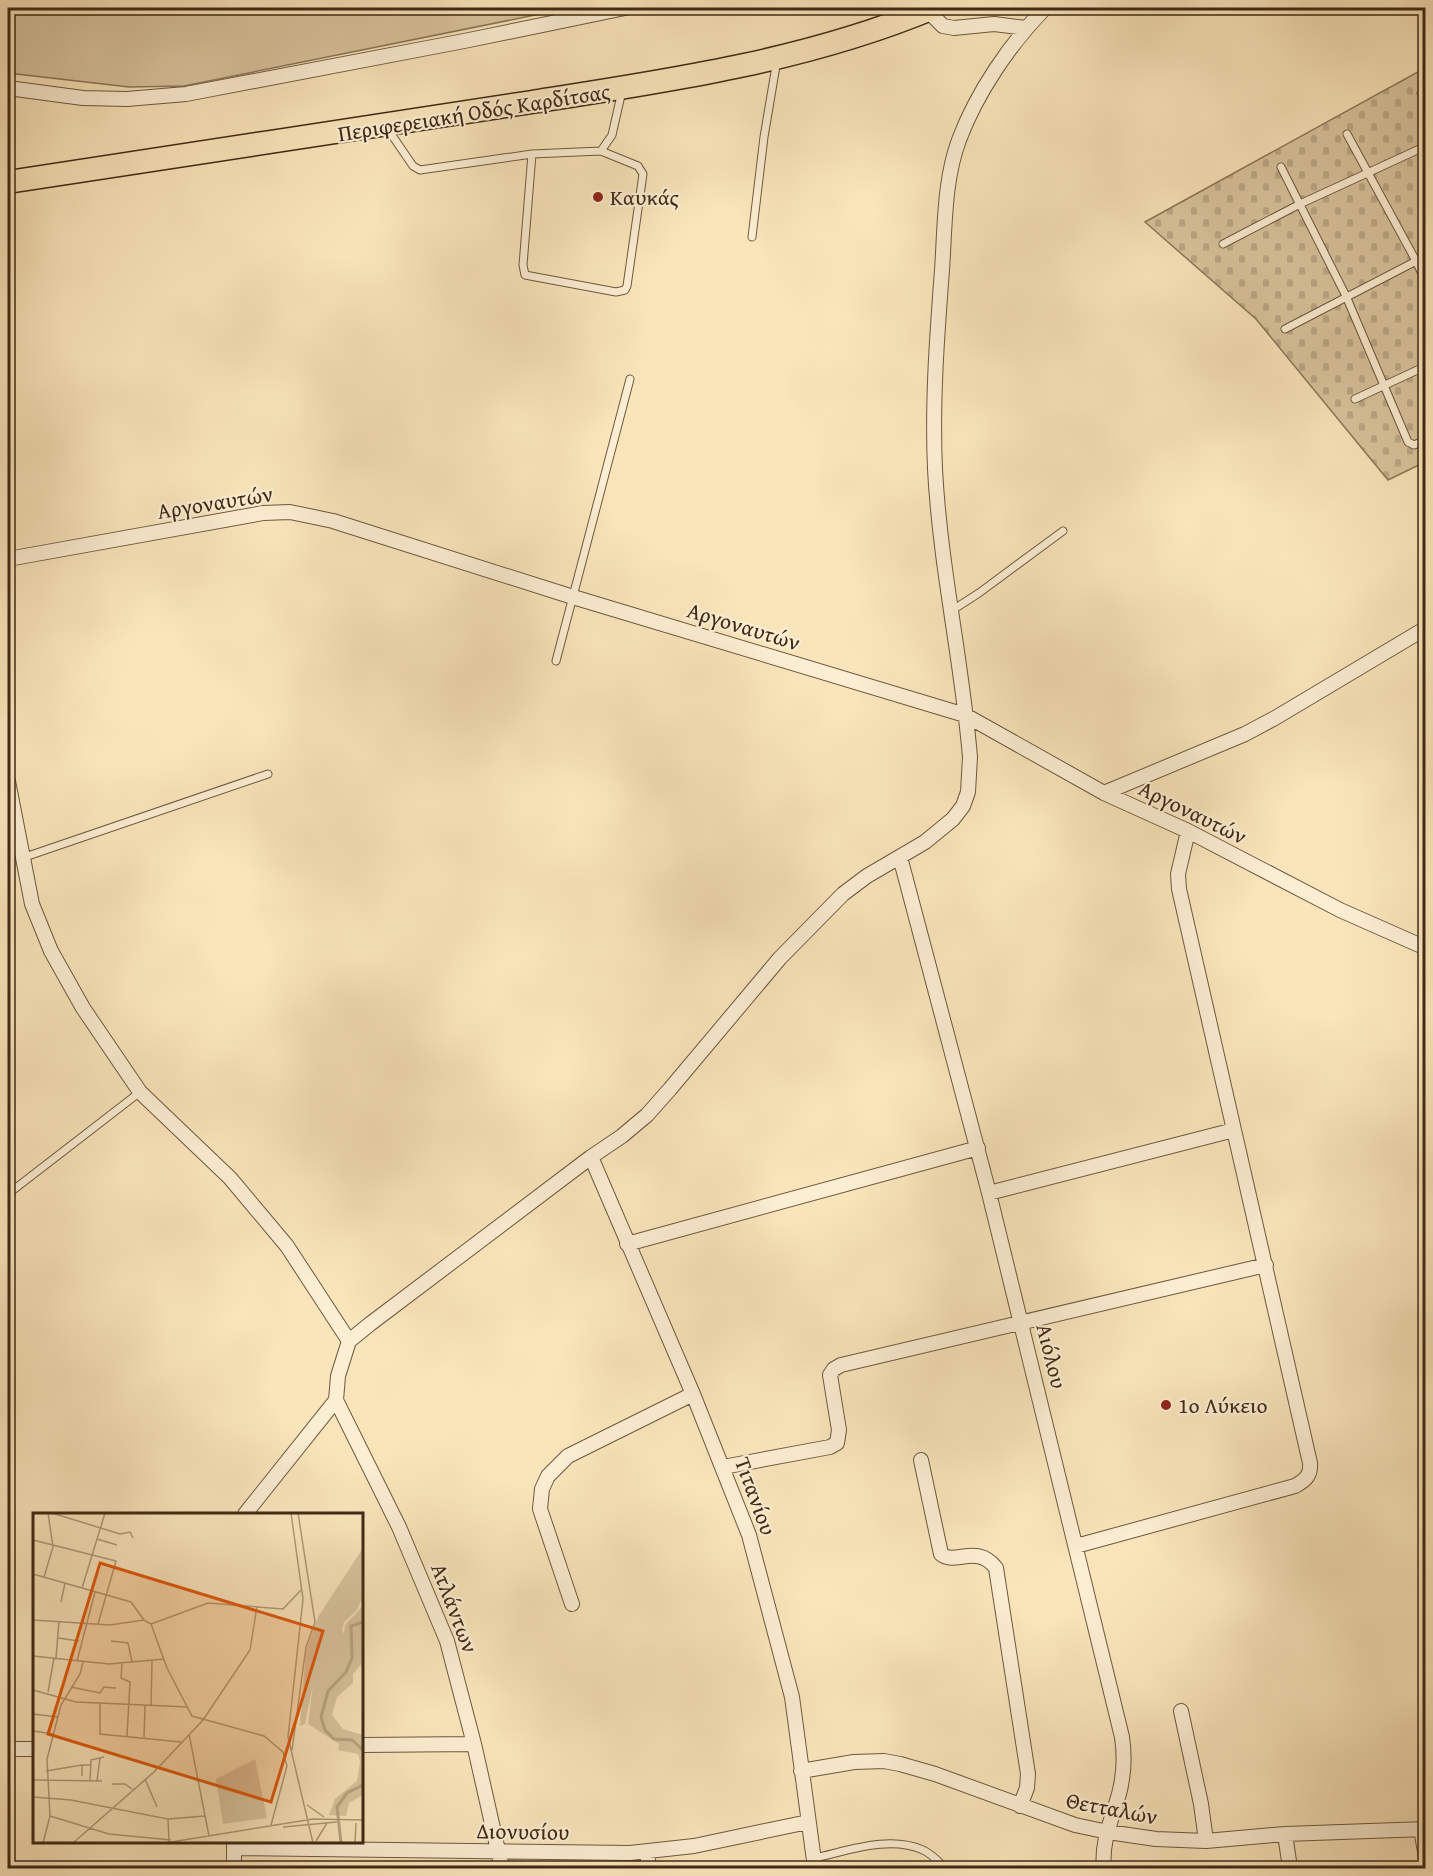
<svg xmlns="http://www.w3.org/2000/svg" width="1433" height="1876" font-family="'Gentium Book Plus',serif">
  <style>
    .green { fill: #dac59f; stroke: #8c775a; stroke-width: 1.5 }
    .cemetery { fill: url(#cemetery-stones); stroke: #8c775a; stroke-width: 1.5 }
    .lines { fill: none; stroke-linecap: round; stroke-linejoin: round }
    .service-casing { stroke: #6e583f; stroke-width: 9 }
    .minor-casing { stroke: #6e583f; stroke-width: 16 }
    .primary-casing { stroke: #3f2916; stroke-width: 25 }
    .service { stroke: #fceed3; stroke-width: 7 }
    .minor { stroke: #fceed3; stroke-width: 14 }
    .primary { stroke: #fae5bb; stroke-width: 22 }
    .poi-dot { fill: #8f2418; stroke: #fceed3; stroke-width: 2 }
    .labels { text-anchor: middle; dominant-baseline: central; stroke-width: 4.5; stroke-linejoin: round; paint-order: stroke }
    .street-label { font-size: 22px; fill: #3f2916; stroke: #fceed3 }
    .poi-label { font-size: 22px; fill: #3f2916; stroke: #fceed3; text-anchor: start }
    .inset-river { fill: none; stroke: #baa583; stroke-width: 3 }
    .inset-road { fill: none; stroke: #af9a79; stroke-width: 1.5 }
    .view { fill: #e0570c; fill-opacity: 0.15; stroke: #e0570c; stroke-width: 3 }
    .inset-edge { fill: none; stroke: #3f2916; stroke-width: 3 }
  </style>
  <defs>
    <pattern id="cemetery-stones" width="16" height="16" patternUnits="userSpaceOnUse" patternTransform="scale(1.5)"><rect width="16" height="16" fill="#dac59f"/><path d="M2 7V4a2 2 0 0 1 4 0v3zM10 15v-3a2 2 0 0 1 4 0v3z" fill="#bca988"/></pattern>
  </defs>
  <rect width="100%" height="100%" fill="#fae5bb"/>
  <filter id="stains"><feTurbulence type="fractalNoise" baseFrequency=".00333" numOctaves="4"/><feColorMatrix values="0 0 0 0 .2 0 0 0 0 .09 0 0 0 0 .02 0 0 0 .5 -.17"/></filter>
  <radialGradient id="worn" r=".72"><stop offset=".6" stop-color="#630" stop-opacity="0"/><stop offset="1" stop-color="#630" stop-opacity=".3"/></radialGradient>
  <!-- green -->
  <path class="green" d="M 8,8 L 570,8 L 184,86 L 129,87 L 8,73 Z"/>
  <!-- cemetery -->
  <path class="cemetery" d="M 1425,68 L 1425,462 L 1388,480 L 1256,319 L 1145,222 Z"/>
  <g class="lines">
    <defs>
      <path id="service" d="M 1421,93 L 1426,101
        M 387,128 L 413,166 L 420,170 L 532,154 L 601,151 L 612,135 L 622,91
        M 1347,134 L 1416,261 L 1426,282
        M 532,154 L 523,265 L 525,275 L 616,292 L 625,290 L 627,286 L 643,174 L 638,166 L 601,151
        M 1281,167 L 1346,296 L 1408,442 L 1414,445 L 1426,440
        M 752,237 L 764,137 L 777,60
        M 1223,244 L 1300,204 L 1426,146
        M 1285,329 L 1426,256
        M 1355,399 L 1426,366
        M 951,611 L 979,593 L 1063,531
        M 556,661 L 630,379
        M 22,858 L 268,774
        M 8,1194 L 140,1092
        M 814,1858 C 848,1851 889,1835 923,1850 C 932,1854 938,1861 945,1868"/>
      <path id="minor" d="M 927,10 L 943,26 L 954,28 L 994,24 L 1026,28
        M 8,88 L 83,98 L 127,99 L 186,94 L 464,41 L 625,8
        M 8,559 L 263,513 L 290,512 L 333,521 L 573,597 L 965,715 L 1104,793 L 1188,831 L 1340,910 L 1426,948
        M 8,781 L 32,904 L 51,951 L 83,1008 L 140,1092 L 230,1178 L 287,1246 L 349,1341
        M 1104,793 L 1245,734 L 1275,718 L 1426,628
        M 900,857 L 989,1193 L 1122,1737 C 1125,1757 1124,1775 1119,1794 C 1112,1819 1101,1842 1104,1868
        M 591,1157 L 693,1394 L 749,1535 L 792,1697 L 815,1868
        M 989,1193 L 1234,1130
        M 627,1244 L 978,1148
        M 921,1460 L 941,1554 C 955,1566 977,1543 996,1568 L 1028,1774 L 1027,1788 L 1020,1806
        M 723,1467 L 830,1447 L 837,1443 L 839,1430 L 830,1375 L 834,1369 L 841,1365 L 1266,1265
        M 245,1514 L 336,1400
        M 1076,1546 L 1295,1486 C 1306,1480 1311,1475 1310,1463 L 1179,889 L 1178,874 L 1188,831
        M 572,1604 L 540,1509 L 542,1489 L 548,1476 L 568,1456 L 693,1394
        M 1181,1711 L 1201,1804 L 1206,1841
        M 362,1745 L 474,1744
        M 8,1749 L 34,1749
        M 801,1771 L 854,1762 L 884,1761 L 900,1764 L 935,1774 L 1075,1825 L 1108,1832 L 1156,1839 L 1206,1841 L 1285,1834 L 1426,1829
        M 1421,1829 L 1426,1857
        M 1285,1834 L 1290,1868
        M 234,1842 L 234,1868
        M 234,1848 L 630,1853 L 694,1846 L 808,1822
        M 647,1852 L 649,1868
        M 502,1868 L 474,1744 L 447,1641 L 399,1527 L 336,1400 L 338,1376 L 349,1341 L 370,1324 L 591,1157 L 622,1136 L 647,1115 L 670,1089 L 780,958 L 843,894 L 867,876 L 925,842 L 953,819 L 963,806 L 968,792 L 970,757 C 962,661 940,566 935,469 C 932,403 937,336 942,270 C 945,227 944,180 959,140 C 977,92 1010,44 1045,8"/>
      <path id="primary" d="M 8,182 C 182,154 358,130 532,102 C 667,81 806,61 933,8"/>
    </defs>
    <!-- service casing -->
    <use href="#service" class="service-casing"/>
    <!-- minor casing -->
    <use href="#minor" class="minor-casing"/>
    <!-- primary casing -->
    <use href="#primary" class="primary-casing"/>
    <!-- service -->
    <use href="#service" class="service"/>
    <!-- minor -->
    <use href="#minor" class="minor"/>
    <!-- primary -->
    <use href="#primary" class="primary"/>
  </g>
  <!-- markers -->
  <g class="poi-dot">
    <circle cx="598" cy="197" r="6"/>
    <circle cx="1166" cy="1405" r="6"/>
  </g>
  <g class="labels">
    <!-- street labels -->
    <g class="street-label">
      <text transform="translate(474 112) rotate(-9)">Περιφερειακή Οδός Καρδίτσας</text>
      <text transform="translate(215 502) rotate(-9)">Αργοναυτών</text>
      <text transform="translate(744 626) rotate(17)">Αργοναυτών</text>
      <text transform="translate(1193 812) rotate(26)">Αργοναυτών</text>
      <text transform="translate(1052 1356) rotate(76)">Αιόλου</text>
      <text transform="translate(756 1496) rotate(70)">Τιτανίου</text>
      <text transform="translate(455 1608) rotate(69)">Ατλάντων</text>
      <text transform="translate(1112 1808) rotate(11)">Θετταλών</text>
      <text transform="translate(523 1831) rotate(1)">Διονυσίου</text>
    </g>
    <!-- poi labels -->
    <g class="poi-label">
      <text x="610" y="197">Καυκάς</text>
      <text x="1178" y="1405">1ο Λύκειο</text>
    </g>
  </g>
  <!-- overview -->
  <g transform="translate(33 1513)">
    <rect width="330" height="330" fill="#fae5bb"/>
    <path d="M 330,35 L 330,83 L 324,97 L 311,109 L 309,117 L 311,121 L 312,112 L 330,93 L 330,149 L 320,161 L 320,170 L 304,184 L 299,202 L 310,216 L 330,222 L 330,282 L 316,290 L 313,303 L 296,302 L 302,286 L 324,268 L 327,249 L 325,241 L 305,237 L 306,231 L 275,211 L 280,172 L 272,211 L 267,213 L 273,137 L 285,104 Z" fill="#dac59f"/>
    <path d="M 222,246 L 234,305 L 190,311 L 183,266 Z" fill="#dac59f"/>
    <path class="inset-river" d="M 330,109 L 318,113 L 319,145 L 313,159 L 295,178 L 288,204 L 292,217 L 301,226 L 319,227 L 330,237M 308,330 L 304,294 L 314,280 L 330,272"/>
    <path class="inset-road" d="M 19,0 L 87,21 L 97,19 L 100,25M 258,0 L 270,86 L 255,224 L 280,330M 64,26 L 84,32M 0,27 L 83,48 L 65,111M 0,61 L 98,89 L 111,107M 11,64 L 20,34 L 15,0M 49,75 L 72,0M 28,89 L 32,70M 0,107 L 77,112 L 111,107 L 118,111 L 134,155 L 159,203 L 231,223 L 250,239 L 254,253 L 238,312M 118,111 L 175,90 L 250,96 L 268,77M 25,125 L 46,128M 78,128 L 95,130 L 99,149M 0,143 L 76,151 L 131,146M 23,145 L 26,108M 44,148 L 62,79M 89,151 L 88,165 L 97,169 L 94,223M 38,174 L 67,180 L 71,174 L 83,175M 0,177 L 43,189 L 155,194M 15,179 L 21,145M 67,190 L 67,221 L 148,229M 118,193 L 119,148M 0,201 L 25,204M 0,218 L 21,221M 156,221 L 176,323M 111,224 L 112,193M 259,237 L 273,134 L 282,109 L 265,0M 13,258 L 49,252M 49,263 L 49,252 L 57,252M 112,266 L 124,294M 0,267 L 69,268M 57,268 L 58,247 L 71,244M 64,268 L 67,245M 79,271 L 92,271 L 99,276M 0,284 L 38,287 L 135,306 L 136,329M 274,292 L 291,304M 17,303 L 76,321 L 138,327M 135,306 L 172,303M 250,314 L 304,309M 283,328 L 294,310M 10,330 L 17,303 L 14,246 L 28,192 L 47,161 L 50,149M 40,330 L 121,259 L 170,207 L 217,137 L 224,93M 132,330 L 280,306 L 330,307M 322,330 L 323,310"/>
    <path class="view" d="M 67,50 L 290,118 L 238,289 L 15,221 Z"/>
    <rect width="330" height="330" class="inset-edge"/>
  </g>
  <!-- margin -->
  <rect width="1433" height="1876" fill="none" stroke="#fae5bb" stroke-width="30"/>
  <rect x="9" y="9" width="1415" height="1858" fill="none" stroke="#3f2916" stroke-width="3"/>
  <rect x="15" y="15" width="1403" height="1846" fill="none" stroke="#3f2916" stroke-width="1.5"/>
  <rect width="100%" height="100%" filter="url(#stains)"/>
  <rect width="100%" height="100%" fill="url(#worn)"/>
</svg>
